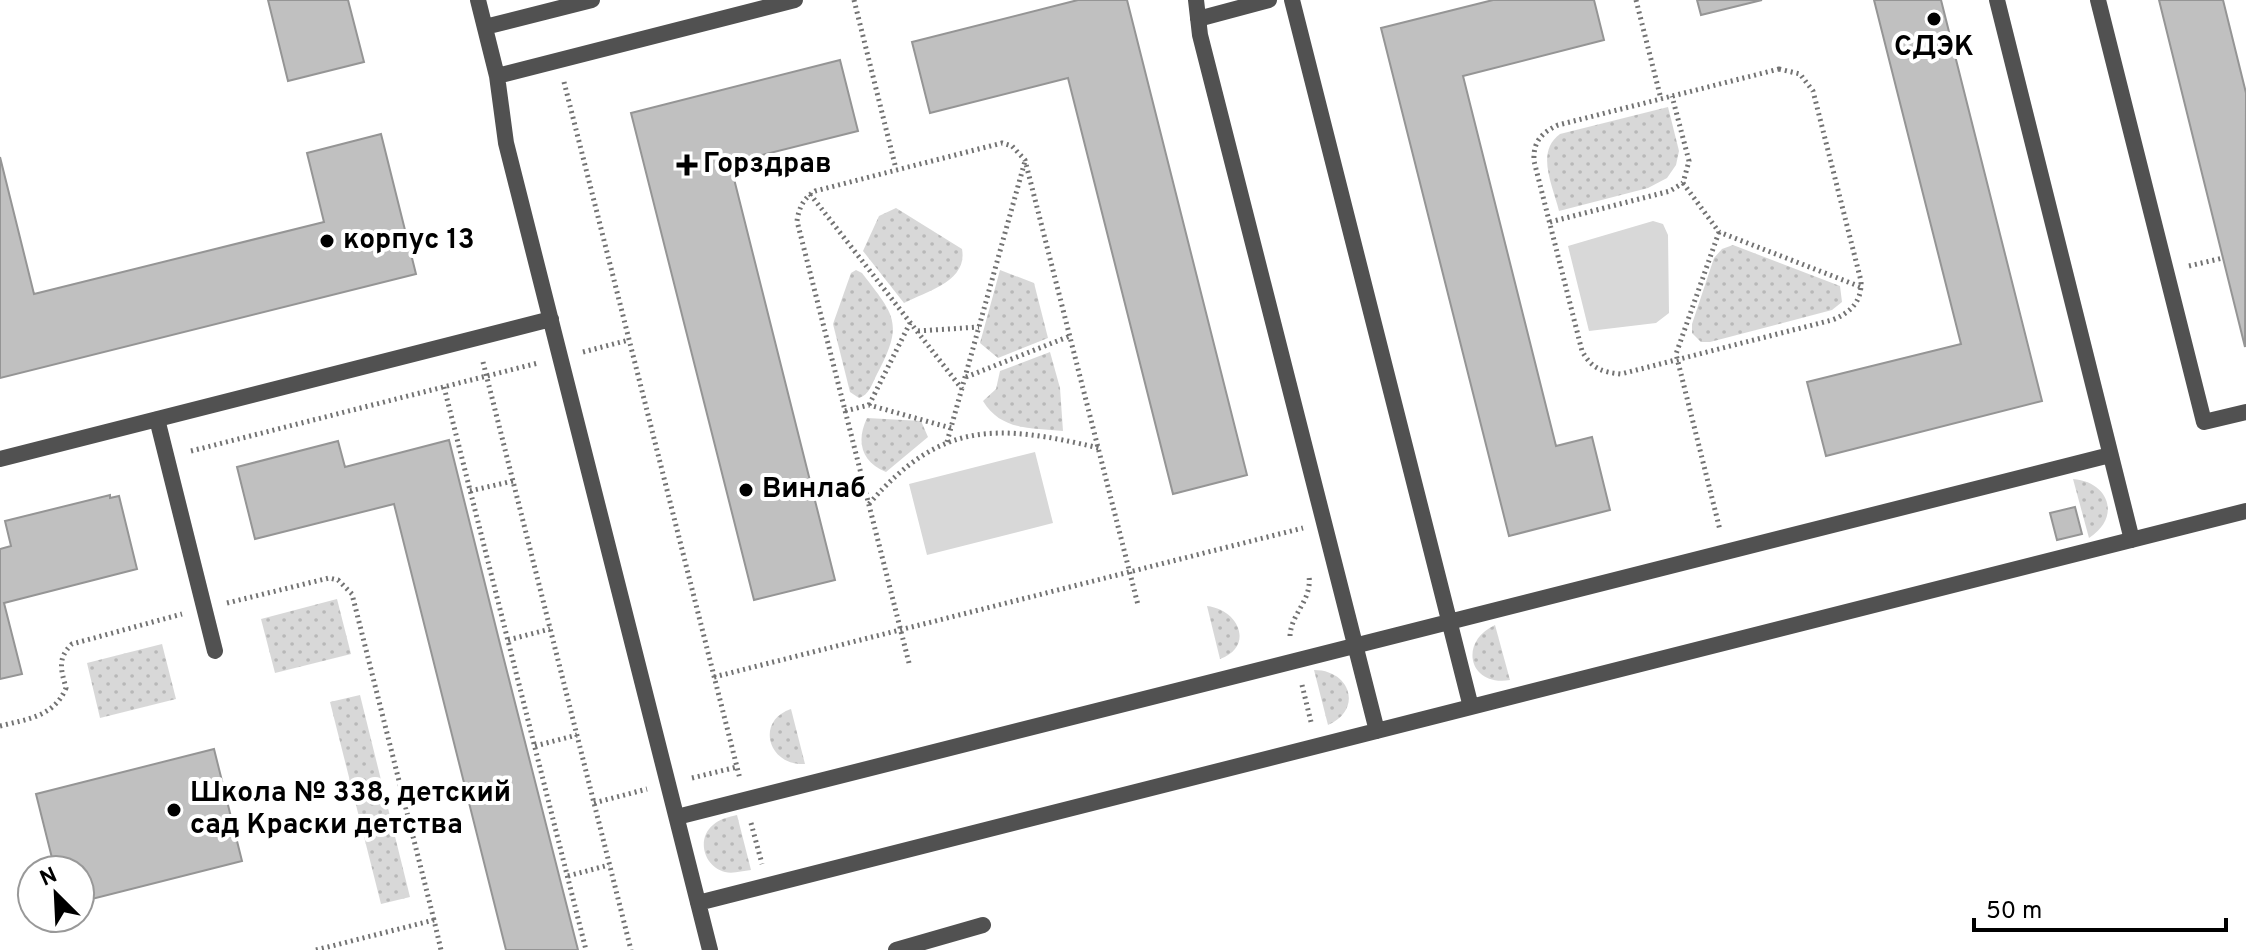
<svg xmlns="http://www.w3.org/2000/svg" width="2246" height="950" font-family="Overpass,sans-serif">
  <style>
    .grass { fill: url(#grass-dots) }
    .garden { fill: #d8d8d8 }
    .building { fill: #c0c0c0; stroke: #959595; stroke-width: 2 }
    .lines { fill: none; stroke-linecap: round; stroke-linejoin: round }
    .path { stroke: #737373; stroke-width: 5; stroke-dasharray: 2 4; stroke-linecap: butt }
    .lane { stroke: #515151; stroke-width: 16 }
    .poi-dot { fill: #000; stroke: #fff; stroke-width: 3 }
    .labels { text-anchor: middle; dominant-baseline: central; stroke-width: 8; stroke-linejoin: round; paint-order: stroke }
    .poi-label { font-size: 28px; font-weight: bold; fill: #000; stroke: #fff; text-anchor: start }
  </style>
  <defs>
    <pattern id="grass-dots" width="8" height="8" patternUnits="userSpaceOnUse" patternTransform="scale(2)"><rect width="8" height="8" fill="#d8d8d8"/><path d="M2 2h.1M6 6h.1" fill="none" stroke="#b8b8b8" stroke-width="1.8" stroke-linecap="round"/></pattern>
  </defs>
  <rect width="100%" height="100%" fill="#fff"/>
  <!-- grass -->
  <path class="grass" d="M 1668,107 L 1679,151 L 1676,165 L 1667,178 L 1648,188 L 1559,211 C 1553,186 1535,152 1560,134 Z
    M 896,208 L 962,249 C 968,281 927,291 904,303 L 863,251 L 879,216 Z
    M 1733,245 L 1840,286 L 1842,302 L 1832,310 L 1710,342 L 1701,342 L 1692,333 L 1692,324 L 1714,258 L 1722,249 Z
    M 856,270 L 862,273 C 895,316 904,323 877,374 C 872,384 869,395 859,398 L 850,392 L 833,324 L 851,273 Z
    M 1000,270 L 1034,283 L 1048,338 L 998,358 L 980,343 Z
    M 1050,352 L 1060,388 L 1063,431 C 1032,428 1001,431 983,401 L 996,389 L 1000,371 Z
    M 867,418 L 921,421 L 928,437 L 886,472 C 861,462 856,441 867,418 Z
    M 2073,479 C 2110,482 2121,518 2089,538 Z
    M 337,599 L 351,654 L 275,673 L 261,619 Z
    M 1207,606 C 1240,610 1254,647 1220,659 Z
    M 1495,625 L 1510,680 C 1469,687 1458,642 1495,625 Z
    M 162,644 L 176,699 L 100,718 L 87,663 Z
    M 1314,670 C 1351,670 1363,710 1328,725 Z
    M 360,695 L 410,897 L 381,904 L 330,702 Z
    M 791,709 L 805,764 C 768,766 755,721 791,709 Z
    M 737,815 L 751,870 C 742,871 733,874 725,872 C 704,867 696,839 713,825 C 719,819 729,817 737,815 Z"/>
  <!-- garden -->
  <path class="garden" d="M 1653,221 L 1663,224 L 1668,235 L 1669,313 L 1656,323 L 1589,331 L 1568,246 Z
    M 1035,452 L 1053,523 L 927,555 L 909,484 Z"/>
  <!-- building -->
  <path class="building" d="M 268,0 L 348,0 L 364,62 L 288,81 Z
    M 1078,0 L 1127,0 L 1247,475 L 1173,494 L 1068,78 L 930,113 L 912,42 Z
    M 1493,0 L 1594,0 L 1604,40 L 1463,76 L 1556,446 L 1592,437 L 1610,510 L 1509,536 L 1381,28 Z
    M 1697,0 L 1762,0 L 1701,15 Z
    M 1874,0 L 1941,0 L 2042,401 L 1826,456 L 1807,382 L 1961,344 Z
    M 2159,0 L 2223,0 L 2246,93 L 2245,347 Z
    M 840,60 L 858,131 L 730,163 L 835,580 L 754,600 L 631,113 Z
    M 381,134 L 416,274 L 0,378 L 0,157 L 34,294 L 324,222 L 307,153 Z
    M 449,440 L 500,644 L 578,950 L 506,950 L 394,504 L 255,539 L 237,467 L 338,441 L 345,467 Z
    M 110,495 L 110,498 L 119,496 L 137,569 L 4,603 L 22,674 L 0,679 L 0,549 L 11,546 L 5,521 Z
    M 2075,507 L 2082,534 L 2057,540 L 2050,513 Z
    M 214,749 L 242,861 L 80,902 L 80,870 L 55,870 L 36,794 Z"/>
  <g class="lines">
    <!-- path -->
    <path class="path" d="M 854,0 L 896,169
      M 1636,0 L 1661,99
      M 1779,69 L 1800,74 L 1813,91 L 1861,281 C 1862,302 1850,313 1832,320 L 1621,374 C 1602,372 1592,369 1582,351 L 1534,161 C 1533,142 1541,133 1558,125 Z
      M 564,82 L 740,779
      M 1683,183 L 1719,232 L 1861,287
      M 810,194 L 962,389
      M 1550,222 L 1670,191 L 1683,183 L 1689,161 L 1672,96
      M 1719,232 L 1676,354 L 1720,530
      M 2189,266 L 2223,258
      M 918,331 L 979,327
      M 583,352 L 629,340
      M 483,362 L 631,950
      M 966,377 L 1070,336
      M 444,387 L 586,950
      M 869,405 L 910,323
      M 845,411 L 869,405 L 951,428
      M 947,442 L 1025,161
      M 191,451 L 538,363
      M 470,491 L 513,481
      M 869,504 C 941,420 998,424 1099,448
      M 227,603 L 329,578 L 338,580 L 352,594 L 434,920
      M 1290,636 C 1291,613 1312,601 1309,576
      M 508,640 L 550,629
      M 909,663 L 797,221 C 799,207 804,198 815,191 L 1002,143 L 1012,146 L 1025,160 L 1138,605
      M 714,677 L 1303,528
      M 1302,685 L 1311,722
      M 0,726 C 27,719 54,717 66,688 C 61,670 57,658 72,644 L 182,614
      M 535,746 L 577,735
      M 692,778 L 737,767
      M 594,803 L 647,789
      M 751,823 L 762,864
      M 568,876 L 609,865
      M 316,950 L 434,920 L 441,950"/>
    <!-- lane -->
    <path class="lane" d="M 478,0 L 497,76 L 506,143 L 710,950
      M 1196,0 L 1200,35 L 1377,731
      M 1997,0 L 2132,540
      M 2098,0 L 2204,422 L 2246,412
      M 1198,19 L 1269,0
      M 485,27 L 592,0
      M 497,76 L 795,0
      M 157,419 L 215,651
      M 0,459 L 551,319
      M 1471,707 L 2246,511
      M 677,817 L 2110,455
      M 698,903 L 1471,707 L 1292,0
      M 896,950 L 983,925"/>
  </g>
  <!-- markers -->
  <g class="poi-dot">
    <circle cx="1934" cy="19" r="8"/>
    <path d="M683 153h8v8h8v8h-8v8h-8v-8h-8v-8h8z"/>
    <circle cx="327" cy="241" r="8"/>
    <circle cx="746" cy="490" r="8"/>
    <circle cx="174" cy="810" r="8"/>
  </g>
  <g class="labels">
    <!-- poi labels -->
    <g class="poi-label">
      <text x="1934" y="48" text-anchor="middle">СДЭК</text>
      <text x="703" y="165">Горздрав</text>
      <text x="343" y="241">корпус 13</text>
      <text x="762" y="490">Винлаб</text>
      <text x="190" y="794">Школа № 338, детский<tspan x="190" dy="32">сад Краски детства</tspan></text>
    </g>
  </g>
  <!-- north arrow -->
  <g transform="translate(56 894) rotate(336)"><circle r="38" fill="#ffffff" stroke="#999999" stroke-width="2"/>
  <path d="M0-6L14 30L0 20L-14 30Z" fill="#000000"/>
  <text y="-12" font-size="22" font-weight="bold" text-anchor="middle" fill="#000000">N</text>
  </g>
  <!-- scale -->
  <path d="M1974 918v12h252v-12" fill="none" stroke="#000000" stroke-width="4"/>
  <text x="1986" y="918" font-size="24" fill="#000000" stroke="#ffffff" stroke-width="6" paint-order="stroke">50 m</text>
</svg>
